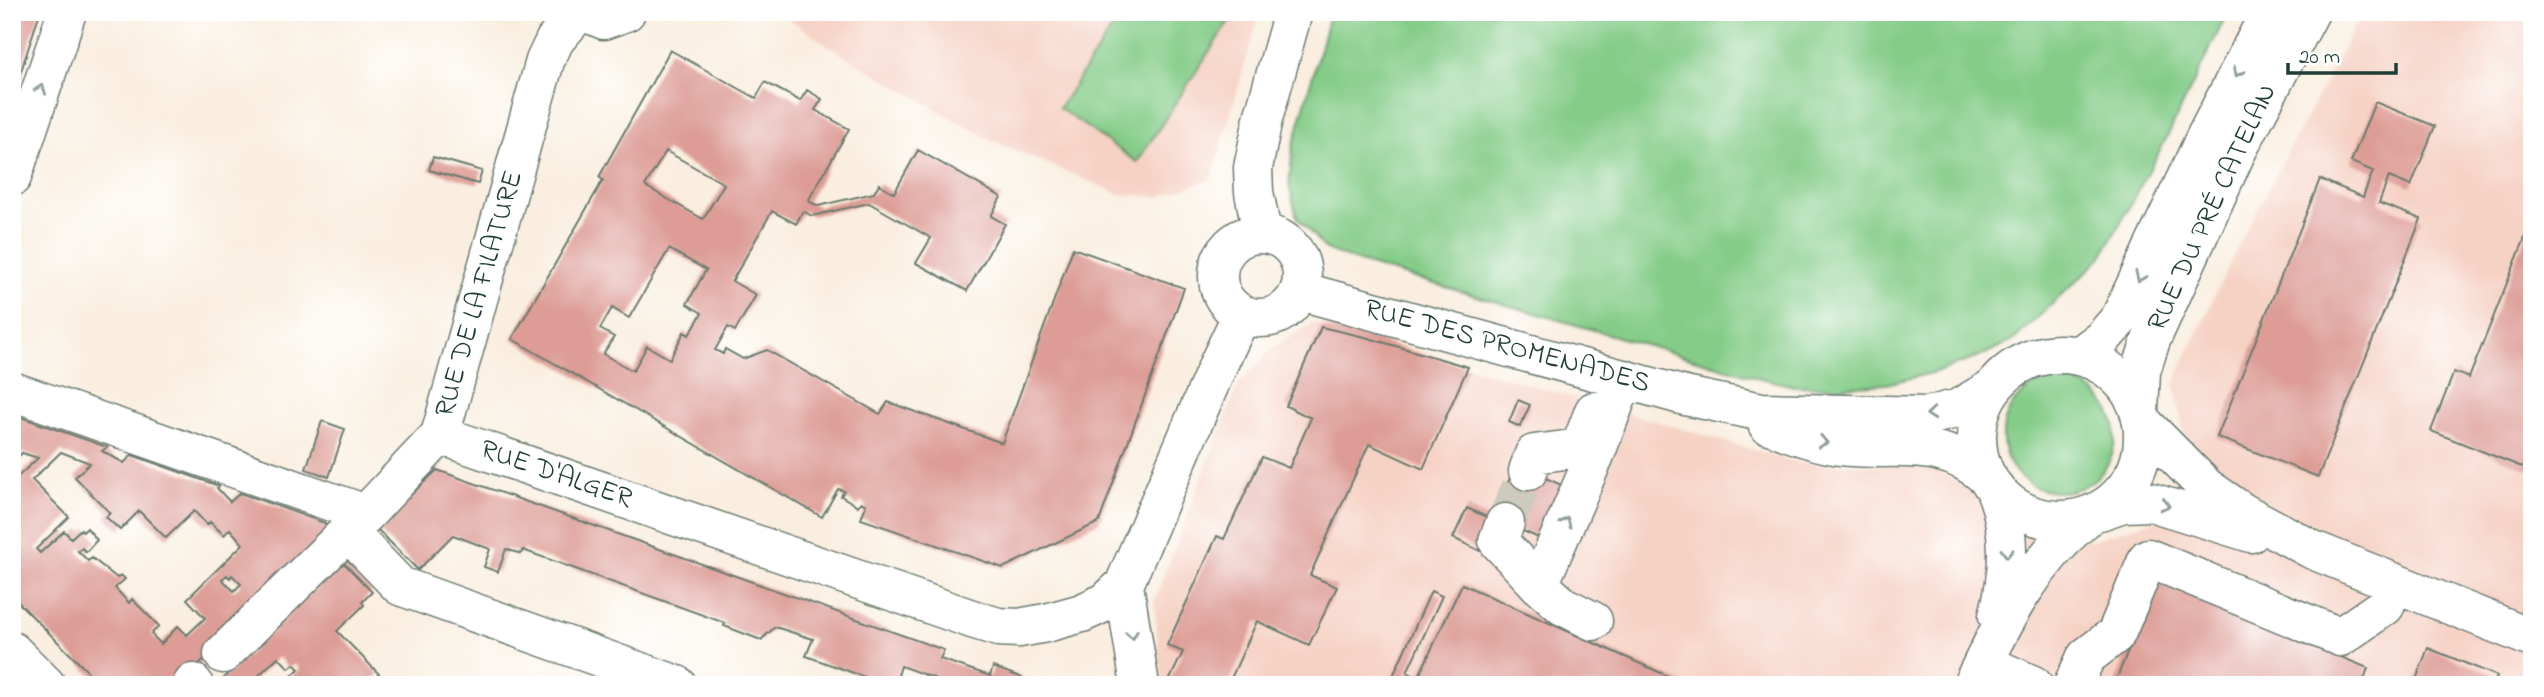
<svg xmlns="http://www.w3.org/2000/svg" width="2544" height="697" font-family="'Indie Flower',sans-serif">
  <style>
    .built { fill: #f6d2c4 }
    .green { fill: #84cc88; stroke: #52845e; stroke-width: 2 }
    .building { fill: #dd9c95; fill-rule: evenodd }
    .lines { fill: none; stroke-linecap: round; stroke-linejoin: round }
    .minor-tunnel { stroke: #cdcbbd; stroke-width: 38; stroke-dasharray: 38 19; stroke-linecap: butt }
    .minor-casing { stroke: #6b7b70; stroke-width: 41 }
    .minor { stroke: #fff; stroke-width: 38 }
    .oneway { stroke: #8f9e9a }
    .labels { text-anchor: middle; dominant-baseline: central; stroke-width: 5; stroke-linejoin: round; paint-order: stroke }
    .street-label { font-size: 28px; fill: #1f3d34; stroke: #fff }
  </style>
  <rect width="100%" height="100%" fill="#fff"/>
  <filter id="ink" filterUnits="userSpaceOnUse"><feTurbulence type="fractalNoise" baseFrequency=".0143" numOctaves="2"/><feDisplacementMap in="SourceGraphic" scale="14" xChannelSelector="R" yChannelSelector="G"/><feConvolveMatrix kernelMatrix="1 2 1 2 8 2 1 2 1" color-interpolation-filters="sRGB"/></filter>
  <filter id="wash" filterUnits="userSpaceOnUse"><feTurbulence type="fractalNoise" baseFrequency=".00686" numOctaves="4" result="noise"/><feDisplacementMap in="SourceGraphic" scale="28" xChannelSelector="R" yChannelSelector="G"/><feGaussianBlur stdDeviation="1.57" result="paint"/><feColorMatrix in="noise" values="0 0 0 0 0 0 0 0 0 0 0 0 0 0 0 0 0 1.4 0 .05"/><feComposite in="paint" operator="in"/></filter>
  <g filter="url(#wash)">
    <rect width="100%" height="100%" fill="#f9eedf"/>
    <!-- built -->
    <path class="built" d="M 778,12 L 1260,12 L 1213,175 L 1209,180 L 1158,197 L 1119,194 L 989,139 L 848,58 Z
      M 2362,12 L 2532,12 L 2532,685 L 1162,685 L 1154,601 L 1238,385 L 1272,349 L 1314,322 L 1799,463 L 1932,467 L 1970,490 L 1995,519 L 2036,534 L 2092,540 L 2159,519 L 2189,456 L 2174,383 L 2238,246 Z"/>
    <!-- green -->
    <path class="green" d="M 1123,12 L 1235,12 L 1137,162 L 1059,108 Z
      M 1330,12 L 2228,12 L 2165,141 L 2101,258 L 2015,339 L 1981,356 L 1940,371 L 1886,384 L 1840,387 L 1794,386 L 1756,377 L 1359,262 L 1325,249 L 1297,217 L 1289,185 L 1293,147 Z
      M2003 436a56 56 0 1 1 112 0a56 56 0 1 1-112 0Z"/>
    <g id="blocks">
      <!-- building -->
      <path class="building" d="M 12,12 L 40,12 L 13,96 L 12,96 Z
        M 503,12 L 527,12 L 524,23 Z
        M 670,50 L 756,98 L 765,82 L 800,101 L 807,90 L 822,99 L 815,110 L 849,129 L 808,201 L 818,206 L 874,193 L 879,184 L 894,193 L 918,150 L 1001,197 L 991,216 L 1005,224 L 967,291 L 916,263 L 931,238 L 869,203 L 812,216 L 803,211 L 796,224 L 772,211 L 732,281 L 756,295 L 735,331 L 728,327 L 715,350 L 723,354 L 725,349 L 743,359 L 767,350 L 880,414 L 888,402 L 1002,443 L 1073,248 L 1184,288 L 1099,522 L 1003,568 L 861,519 L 866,505 L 861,502 L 858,506 L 841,496 L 844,491 L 838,489 L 822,517 L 512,339 L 603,180 L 599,177 ZM 666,151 L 724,184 L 703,219 L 645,186 ZM 669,249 L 706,270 L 687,304 L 702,313 L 689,335 L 684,332 L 670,359 L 647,346 L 633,371 L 603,354 L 614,337 L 600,329 L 612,308 L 629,318 Z
        M 2375,102 L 2435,126 L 2411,186 L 2389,177 L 2379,203 L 2421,219 L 2318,477 L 2217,437 L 2320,179 L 2363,197 L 2373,171 L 2351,162 Z
        M 433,157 L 482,171 L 478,184 L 429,170 Z
        M 2529,228 L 2532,230 L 2532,471 L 2431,431 L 2454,372 L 2469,378 Z
        M 1321,327 L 1365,337 L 1468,367 L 1423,469 L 1369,444 L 1310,575 L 1337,587 L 1309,645 L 1257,621 L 1228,685 L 1182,685 L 1170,679 L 1183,652 L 1167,645 L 1217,536 L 1224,539 L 1262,457 L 1289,468 L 1311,418 L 1286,406 Z
        M 1518,400 L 1530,405 L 1520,427 L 1509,422 Z
        M 12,414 L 107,447 L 102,451 L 124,463 L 132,455 L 219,486 L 217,488 L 230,502 L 240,493 L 325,523 L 329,535 L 178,685 L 101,685 L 12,596 L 12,482 L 38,458 L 22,453 L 12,463 ZM 61,452 L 90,463 L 75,477 L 110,513 L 106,517 L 120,530 L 139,511 L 166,538 L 194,511 L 207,525 L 210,522 L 224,535 L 230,529 L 243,544 L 187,599 L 205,618 L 187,635 L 178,626 L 161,644 L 151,634 L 159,626 L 132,599 L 129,603 L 115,588 L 125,579 L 121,575 L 117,578 L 92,558 L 88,561 L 78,551 L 82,548 L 86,552 L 97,540 L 87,528 L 83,532 L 81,529 L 71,538 L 64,531 L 40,553 L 36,549 L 69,517 L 32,480 ZM 227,575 L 230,578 L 232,575 L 241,584 L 234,591 L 222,579 Z
        M 322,421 L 345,429 L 329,477 L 306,469 Z
        M 1516,465 L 1575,491 L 1552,544 L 1492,517 Z
        M 437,470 L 944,650 L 940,659 L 990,676 L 993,667 L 1042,685 L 932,685 L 934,678 L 901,666 L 895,685 L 887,685 L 806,656 L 813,639 L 775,627 L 761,640 L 724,626 L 725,623 L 523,550 L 521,554 L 506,549 L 498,572 L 484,567 L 490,549 L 453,535 L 418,570 L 376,528 Z
        M 1467,508 L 1495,521 L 1480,551 L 1453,538 Z
        M 343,562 L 372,592 L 362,602 L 364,605 L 337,631 L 379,674 L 368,685 L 282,685 L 299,669 L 294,664 L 289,668 L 278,657 L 255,679 L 260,685 L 217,685 Z
        M 2156,582 L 2368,668 L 2362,685 L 2114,685 Z
        M 1462,584 L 1688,685 L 1389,685 L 1431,591 L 1442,596 L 1407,672 L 1418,678 Z
        M 2428,648 L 2497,676 L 2494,685 L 2414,685 Z"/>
    </g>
  </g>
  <g filter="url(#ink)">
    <use href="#blocks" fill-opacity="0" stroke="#6b7b70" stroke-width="2"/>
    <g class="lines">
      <!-- minor-tunnel -->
      <path class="minor-tunnel" d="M 1505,523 L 1528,471"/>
      <defs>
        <path id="minor" d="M 585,12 L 604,20 L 626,12
          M 12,177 L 67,12
          M 1262,233 L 1254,192 L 1253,168 L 1263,119 L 1293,12
          M1218 276a42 42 0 1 1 84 0a42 42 0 1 1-84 0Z
          M 1300,291 L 1685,396 L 1762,412 L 1928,416 L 1959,408 L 1993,388
          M1977 437a83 83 0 1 1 166 0a83 83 0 1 1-166 0Z
          M 2079,356 L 2102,339 L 2120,318 L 2205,138 L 2270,12
          M 12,391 L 366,514 L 440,435 L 972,619 L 998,627 L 1019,628 L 1046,623 L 1082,613 L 1106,602 L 1124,585 L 1218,365 L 1242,314
          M 2139,411 L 2141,371 L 2151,340 L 2236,153 L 2310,12
          M 2142,422 L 2207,488 L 2242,512 L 2313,550 L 2532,638
          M 1767,424 C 1791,433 1814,442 1840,446 C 1896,453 1941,435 1988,478
          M 440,435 L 545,61 L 555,40 L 579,12
          M 1528,471 L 1534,454 L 1580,448 L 1594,411
          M 1994,487 C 2012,529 2010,572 1998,616
          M 2100,511 L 2123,503 L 2151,502 L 2251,533
          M 1505,523 L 1498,541 L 1539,585 L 1563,606 L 1593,621
          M 348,532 L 400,586 L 677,685
          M 1124,585 L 1140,685
          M 1539,585 L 1595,455 L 1624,379
          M 12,651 L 46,685
          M 223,654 L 366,514
          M 1983,663 L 2033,685
          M 192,685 L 193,683
          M 1972,685 C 2004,618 2032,564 2089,515
          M 2073,685 L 2086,657 L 2116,634 L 2148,558 L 2340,637 L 2385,606 L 2393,582"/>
      </defs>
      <!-- minor casing -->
      <use href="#minor" class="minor-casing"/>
      <!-- minor -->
      <use href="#minor" class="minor"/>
    </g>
    <!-- one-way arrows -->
    <defs><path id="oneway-chevron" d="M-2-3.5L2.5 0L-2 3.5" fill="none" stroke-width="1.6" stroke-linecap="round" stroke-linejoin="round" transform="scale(1.75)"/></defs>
    <g class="oneway">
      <use href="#oneway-chevron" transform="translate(2238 72) rotate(118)"/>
      <use href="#oneway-chevron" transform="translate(41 89) rotate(-71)"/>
      <use href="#oneway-chevron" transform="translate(2140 277) rotate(115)"/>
      <use href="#oneway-chevron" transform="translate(1931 414) rotate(175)"/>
      <use href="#oneway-chevron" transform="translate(1823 442) rotate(12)"/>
      <use href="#oneway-chevron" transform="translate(2165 505) rotate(15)"/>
      <use href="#oneway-chevron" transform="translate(1566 522) rotate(-66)"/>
      <use href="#oneway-chevron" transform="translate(2007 553) rotate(91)"/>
      <use href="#oneway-chevron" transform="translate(1132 635) rotate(80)"/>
    </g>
  </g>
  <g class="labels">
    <!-- street labels -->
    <g class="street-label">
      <text transform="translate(2213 208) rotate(-65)">RUE DU PRÉ CATELAN</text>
      <text transform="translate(480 294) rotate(-74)">RUE DE LA FILATURE</text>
      <text transform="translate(1507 347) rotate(15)">RUE DES PROMENADES</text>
      <text transform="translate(556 475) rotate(19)">RUE D'ALGER</text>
    </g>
  </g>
  <!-- margin -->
  <rect width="2544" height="697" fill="none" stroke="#fff" stroke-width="42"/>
  <!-- scale -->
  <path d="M2288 63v10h108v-10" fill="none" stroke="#1f3d34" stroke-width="3.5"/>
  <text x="2299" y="63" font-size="21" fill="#1f3d34" stroke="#ffffff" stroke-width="5" paint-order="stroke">20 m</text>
</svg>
